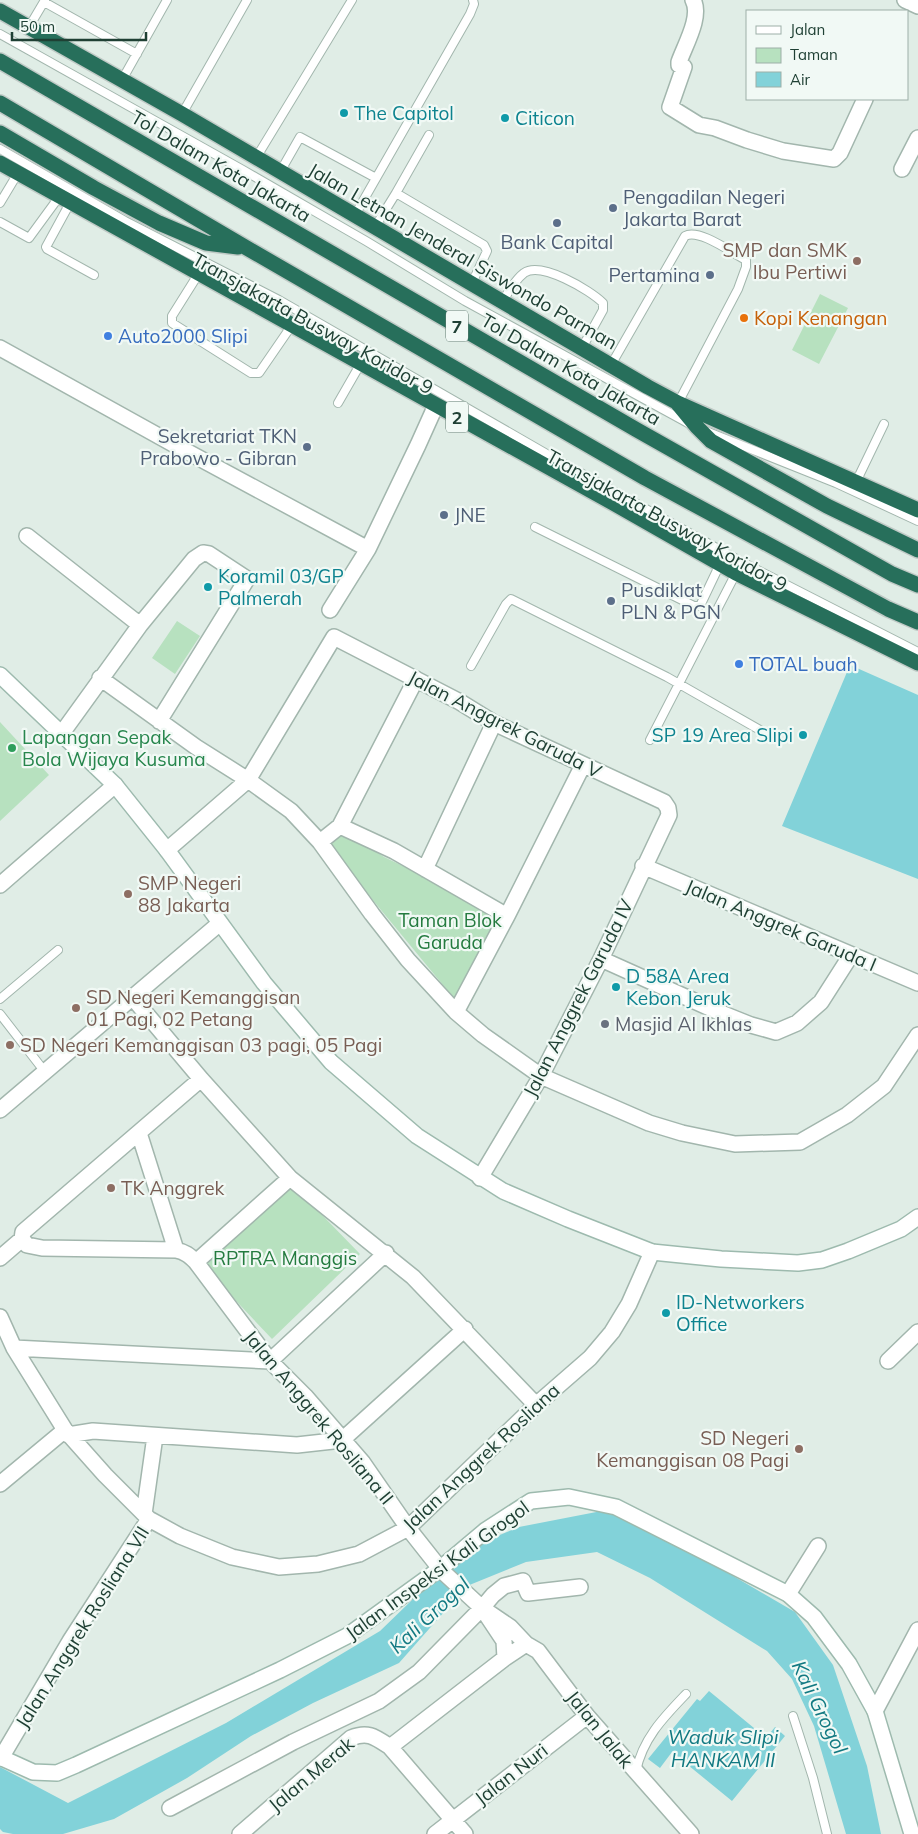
<svg xmlns="http://www.w3.org/2000/svg" width="918" height="1834" font-family="Mulish,sans-serif">
  <style>
    .green { fill: #b7e1bf }
    .water { fill: #82d2d9 }
    .lines { fill: none; stroke-linecap: round; stroke-linejoin: round }
    .lane-casing { stroke: #a2b6ad; stroke-width: 10 }
    .street-casing { stroke: #a2b6ad; stroke-width: 18 }
    .secondary-casing { stroke: #9dbaae; stroke-width: 18 }
    .highway-casing { stroke: #c0cac6; stroke-width: 18 }
    .lane { stroke: #fff; stroke-width: 8 }
    .street { stroke: #fff; stroke-width: 15 }
    .secondary { stroke: #fff; stroke-width: 15 }
    .highway { stroke: #276f5b; stroke-width: 15 }
    .culture-dot { fill: #0f9aa8; stroke: #f1f9f5; stroke-width: 2 }
    .service-dot { fill: #5c6f8a; stroke: #f1f9f5; stroke-width: 2 }
    .education-dot { fill: #8d6e63; stroke: #f1f9f5; stroke-width: 2 }
    .food-dot { fill: #e8710a; stroke: #f1f9f5; stroke-width: 2 }
    .shop-dot { fill: #3f7fe0; stroke: #f1f9f5; stroke-width: 2 }
    .leisure-dot { fill: #2e9e5b; stroke: #f1f9f5; stroke-width: 2 }
    .worship-dot { fill: #6b7280; stroke: #f1f9f5; stroke-width: 2 }
    .labels { text-anchor: middle; dominant-baseline: central; stroke-width: 4.5; stroke-linejoin: round; paint-order: stroke }
    .shield { fill: #f1f9f5; stroke: #5e786e; stroke-width: 1 }
    .shield-label { font-size: 18px; font-weight: bold; fill: #1f4034 }
    .culture-label { font-size: 19px; fill: #0d838f; stroke: #f1f9f5; text-anchor: start }
    .street-label { font-size: 19px; fill: #1f4034; stroke: #f1f9f5 }
    .service-label { font-size: 19px; fill: #4e5e75; stroke: #f1f9f5; text-anchor: start }
    .education-label { font-size: 19px; fill: #785e54; stroke: #f1f9f5; text-anchor: start }
    .food-label { font-size: 19px; fill: #c56008; stroke: #f1f9f5; text-anchor: start }
    .shop-label { font-size: 19px; fill: #366cbe; stroke: #f1f9f5; text-anchor: start }
    .leisure-label { font-size: 19px; fill: #27864d; stroke: #f1f9f5; text-anchor: start }
    .park-label { font-size: 19px; fill: #247b3f; stroke: #f1f9f5 }
    .worship-label { font-size: 19px; fill: #5b616d; stroke: #f1f9f5; text-anchor: start }
    .water-label { font-size: 20px; font-style: italic; fill: #127982; stroke: #f1f9f5 }
  </style>
  <rect width="100%" height="100%" fill="#e0ede6"/>
  <!-- green -->
  <path class="green" d="M 820,294 L 848,308 L 819,364 L 792,350 Z
    M 177,621 L 200,636 L 175,674 L 152,658 Z
    M 0,722 L 49,775 L 0,821 Z
    M 342,828 L 384,857 L 504,914 L 457,1002 L 324,841 Z
    M 291,1183 L 360,1254 L 272,1339 L 204,1267 Z"/>
  <!-- water -->
  <path class="water" d="M 850,665 L 918,695 L 918,879 L 782,826 Z
    M 617,1508 L 795,1612 L 833,1665 L 867,1766 L 881,1834 L 846,1834 L 814,1726 L 792,1679 L 767,1651 L 650,1578 L 597,1552 L 526,1562 L 467,1586 L 399,1663 L 313,1703 L 251,1736 L 187,1778 L 114,1819 L 63,1834 L 13,1834 L 3,1832 L 0,1829 L 0,1767 L 68,1803 L 226,1723 L 380,1631 L 442,1571 L 473,1546 L 519,1527 Z
    M 709,1691 L 766,1738 L 775,1727 L 785,1736 L 732,1801 L 672,1752 L 660,1768 L 648,1759 L 697,1699 L 700,1701 Z"/>
  <g class="lines">
    <defs>
      <path id="lane" d="M 44,2 L 137,54
        M 29,27 L 45,0
        M 0,34 L 243,170 L 366,241 L 465,301 L 688,423
        M 122,80 L 167,0
        M 182,114 L 247,0
        M 0,149 L 125,221 L 279,300 L 552,457 L 740,561 L 918,652
        M 256,158 L 352,0
        M 280,172 L 300,137 L 376,178
        M 396,193 L 429,135
        M 0,203 L 18,173
        M 70,203 L 46,247 L 47,249 L 94,275
        M 355,215 L 470,14 L 474,4 L 473,0
        M 0,222 L 29,238 L 59,197
        M 375,227 L 396,193 L 484,245 L 487,251 L 472,283
        M 199,273 L 172,316 L 172,323 L 251,373 L 259,373 L 292,325
        M 503,301 C 508,292 515,280 524,273 C 541,261 590,290 603,303 L 603,310 L 582,348
        M 611,365 L 685,236 C 699,228 732,253 746,260 L 746,267 L 738,289 L 678,403
        M 338,403 L 361,363
        M 708,432 L 836,483 L 918,521
        M 856,482 L 884,424
        M 535,527 L 694,606 L 700,606 L 720,564
        M 471,666 L 506,604 L 511,599 L 667,677 L 767,734
        M 650,740 L 736,573
        M 0,999 L 58,950
        M 0,1014 L 45,1072
        M 793,1716 L 813,1778 L 827,1834
        M 636,1771 C 643,1738 664,1717 686,1694"/>
      <path id="street" d="M 693,0 C 702,16 685,45 679,62 L 679,65 L 684,67 L 670,107 L 699,125 L 715,128 L 747,140 L 783,151 L 834,159 L 840,153 L 865,99
        M 905,0 L 918,6
        M 902,169 L 918,138
        M 0,348 L 173,444 L 368,549
        M 27,536 L 140,625
        M 330,610 L 368,549 L 418,445 L 436,405
        M 100,678 L 196,747 L 248,780 L 291,811 L 320,842 L 372,914 L 408,960 L 456,1012 L 483,1035 L 541,1076 L 649,1123 L 682,1133 L 735,1144 L 800,1142 L 847,1115 L 884,1086 L 918,1035
        M 62,733 L 140,625 L 194,559 L 203,553 L 209,554 L 247,579 L 159,721
        M 340,826 L 394,851 L 507,916
        M 320,842 L 340,826 L 416,679
        M 167,850 L 248,780 L 334,637 L 460,702 L 494,723 L 664,802 L 668,808 L 669,815 L 601,959 L 541,1076 L 480,1178
        M 643,866 L 918,983
        M 425,869 L 494,723
        M 0,885 L 115,785
        M 601,959 L 721,1013 L 751,1025 L 776,1032 L 797,1023 L 821,1002 L 851,955
        M 133,998 L 201,1079 L 290,1178 L 413,1277 L 536,1405
        M 456,1012 L 507,916 L 583,765
        M 0,1110 L 220,923
        M 139,1133 L 176,1250
        M 22,1239 L 27,1245 L 42,1248 L 176,1250 C 185,1252 189,1255 196,1262 L 270,1361 L 305,1396 L 363,1463 L 408,1528 L 442,1571 L 482,1608 L 510,1627 L 526,1644
        M 0,1258 L 22,1239 L 23,1232 L 201,1079
        M 196,1262 L 290,1178
        M 0,1317 L 14,1348 L 65,1430 L 105,1475 L 149,1519 L 180,1536 L 232,1557 L 279,1567 L 318,1564 L 359,1554 L 408,1528 L 536,1405 L 590,1358 L 612,1332 L 629,1304 L 652,1252
        M 14,1348 L 270,1361 L 386,1253
        M 888,1361 L 918,1332
        M 68,1435 L 93,1431 L 297,1445 L 342,1440 L 465,1329
        M 0,1484 L 65,1430
        M 144,1514 L 155,1436
        M 788,1594 L 818,1546
        M 486,1614 L 504,1641 L 505,1658
        M 875,1711 L 918,1630
        M 390,1747 L 505,1658 L 526,1644 L 538,1651 L 587,1716 L 691,1834
        M 1,1758 L 70,1641 L 149,1519
        M 170,1808 L 293,1742 L 379,1701 L 419,1672 L 482,1608 L 493,1595 L 504,1586 L 523,1581 L 528,1593 L 580,1587
        M 240,1834 L 351,1738 C 368,1731 375,1737 390,1747 L 465,1834
        M 435,1834 L 587,1716"/>
      <path id="secondary" d="M 0,675 L 115,785 L 167,850 L 264,983 L 331,1062 L 417,1136 L 503,1191 L 568,1219 L 652,1252 L 721,1259 L 798,1263 L 822,1260 L 848,1251 L 901,1229 L 918,1217
        M 0,1757 L 33,1772 L 57,1773 L 76,1765 L 280,1670 L 347,1636 L 441,1568 L 486,1530 L 531,1501 L 569,1497 L 616,1507 L 788,1594 L 814,1617 L 849,1664 L 875,1711 L 912,1834"/>
      <path id="highway" d="M 0,11 L 182,114 L 648,387 L 678,403 L 918,510
        M 0,61 L 637,430 L 892,574 L 918,585
        M 0,103 L 245,247 L 645,478 L 888,609 L 918,622
        M 0,133 L 94,188 L 159,223 L 206,243 L 238,247
        M 0,163 L 613,503 L 736,573 L 918,663
        M 678,404 L 697,427 L 711,441 L 827,506 L 918,550"/>
    </defs>
    <!-- lane casing -->
    <use href="#lane" class="lane-casing"/>
    <!-- street casing -->
    <use href="#street" class="street-casing"/>
    <!-- secondary casing -->
    <use href="#secondary" class="secondary-casing"/>
    <!-- highway casing -->
    <use href="#highway" class="highway-casing"/>
    <!-- lane -->
    <use href="#lane" class="lane"/>
    <!-- street -->
    <use href="#street" class="street"/>
    <!-- secondary -->
    <use href="#secondary" class="secondary"/>
    <!-- highway -->
    <use href="#highway" class="highway"/>
  </g>
  <!-- markers -->
  <g class="culture-dot">
    <circle cx="344" cy="113" r="5"/>
    <circle cx="505" cy="118" r="5"/>
    <circle cx="208" cy="587" r="5"/>
    <circle cx="803" cy="735" r="5"/>
    <circle cx="616" cy="987" r="5"/>
    <circle cx="666" cy="1313" r="5"/>
  </g>
  <g class="service-dot">
    <circle cx="613" cy="208" r="5"/>
    <circle cx="557" cy="223" r="5"/>
    <circle cx="710" cy="275" r="5"/>
    <circle cx="307" cy="447" r="5"/>
    <circle cx="444" cy="515" r="5"/>
    <circle cx="611" cy="601" r="5"/>
  </g>
  <g class="education-dot">
    <circle cx="857" cy="261" r="5"/>
    <circle cx="128" cy="894" r="5"/>
    <circle cx="76" cy="1008" r="5"/>
    <circle cx="10" cy="1045" r="5"/>
    <circle cx="111" cy="1188" r="5"/>
    <circle cx="799" cy="1449" r="5"/>
  </g>
  <circle class="food-dot" cx="744" cy="318" r="5"/>
  <g class="shop-dot">
    <circle cx="108" cy="336" r="5"/>
    <circle cx="739" cy="664" r="5"/>
  </g>
  <circle class="leisure-dot" cx="12" cy="748" r="5"/>
  <circle class="worship-dot" cx="605" cy="1024" r="5"/>
  <g class="labels">
    <!-- shield labels -->
    <g class="shield">
      <rect x="446" y="310.5" width="22" height="31" rx="4"/>
      <rect x="446" y="401.5" width="22" height="31" rx="4"/>
    </g>
    <g class="shield-label">
      <text x="457" y="326">7</text>
      <text x="457" y="417">2</text>
    </g>
    <!-- culture labels -->
    <g class="culture-label">
      <text x="354" y="113">The Capitol</text>
      <text x="515" y="118">Citicon</text>
      <text x="218" y="576">Koramil 03/GP<tspan x="218" dy="22">Palmerah</tspan></text>
      <text x="793" y="735" text-anchor="end">SP 19 Area Slipi</text>
      <text x="626" y="976">D 58A Area<tspan x="626" dy="22">Kebon Jeruk</tspan></text>
      <text x="676" y="1302">ID-Networkers<tspan x="676" dy="22">Office</tspan></text>
    </g>
    <!-- street labels -->
    <g class="street-label">
      <text transform="translate(221 166) rotate(30)">Tol Dalam Kota Jakarta</text>
      <text transform="translate(463 256) rotate(30)">Jalan Letnan Jenderal Siswondo Parman</text>
      <text transform="translate(313 323) rotate(29)">Transjakarta Busway Koridor 9</text>
      <text transform="translate(571 369) rotate(30)">Tol Dalam Kota Jakarta</text>
      <text transform="translate(667 520) rotate(29)">Transjakarta Busway Koridor 9</text>
      <text transform="translate(505 724) rotate(27)">Jalan Anggrek Garuda V</text>
      <text transform="translate(781 925) rotate(23)">Jalan Anggrek Garuda I</text>
      <text transform="translate(578 998) rotate(-63)">Jalan Anggrek Garuda IV</text>
      <text transform="translate(319 1417) rotate(50)">Jalan Anggrek Rosliana II</text>
      <text transform="translate(481 1457) rotate(-43)">Jalan Anggrek Rosliana</text>
      <text transform="translate(437 1570) rotate(-36)">Jalan Inspeksi Kali Grogol</text>
      <text transform="translate(82 1627) rotate(-58)">Jalan Anggrek Rosliana VII</text>
      <text transform="translate(600 1729) rotate(51)">Jalan Jalak</text>
      <text transform="translate(311 1774) rotate(-40)">Jalan Merak</text>
      <text transform="translate(511 1774) rotate(-38)">Jalan Nuri</text>
    </g>
    <!-- service labels -->
    <g class="service-label">
      <text x="623" y="197">Pengadilan Negeri<tspan x="623" dy="22">Jakarta Barat</tspan></text>
      <text x="557" y="242" text-anchor="middle">Bank Capital</text>
      <text x="700" y="275" text-anchor="end">Pertamina</text>
      <text x="297" y="436" text-anchor="end">Sekretariat TKN<tspan x="297" dy="22">Prabowo - Gibran</tspan></text>
      <text x="454" y="515">JNE</text>
      <text x="621" y="590">Pusdiklat<tspan x="621" dy="22">PLN &amp; PGN</tspan></text>
    </g>
    <!-- education labels -->
    <g class="education-label">
      <text x="847" y="250" text-anchor="end">SMP dan SMK<tspan x="847" dy="22">Ibu Pertiwi</tspan></text>
      <text x="138" y="883">SMP Negeri<tspan x="138" dy="22">88 Jakarta</tspan></text>
      <text x="86" y="997">SD Negeri Kemanggisan<tspan x="86" dy="22">01 Pagi, 02 Petang</tspan></text>
      <text x="20" y="1045">SD Negeri Kemanggisan 03 pagi, 05 Pagi</text>
      <text x="121" y="1188">TK Anggrek</text>
      <text x="789" y="1438" text-anchor="end">SD Negeri<tspan x="789" dy="22">Kemanggisan 08 Pagi</tspan></text>
    </g>
    <!-- food labels -->
    <g class="food-label">
      <text x="754" y="318">Kopi Kenangan</text>
    </g>
    <!-- shop labels -->
    <g class="shop-label">
      <text x="118" y="336">Auto2000 Slipi</text>
      <text x="749" y="664">TOTAL buah</text>
    </g>
    <!-- leisure labels -->
    <g class="leisure-label">
      <text x="22" y="737">Lapangan Sepak<tspan x="22" dy="22">Bola Wijaya Kusuma</tspan></text>
    </g>
    <!-- park labels -->
    <g class="park-label">
      <text x="450" y="920">Taman Blok<tspan x="450" dy="22">Garuda</tspan></text>
      <text x="285" y="1258">RPTRA Manggis</text>
    </g>
    <!-- worship labels -->
    <g class="worship-label">
      <text x="615" y="1024">Masjid Al Ikhlas</text>
    </g>
    <!-- water labels -->
    <g class="water-label">
      <text transform="translate(429 1615) rotate(-43)">Kali Grogol</text>
      <text transform="translate(820 1707) rotate(64)">Kali Grogol</text>
      <text x="723" y="1736">Waduk Slipi<tspan x="723" dy="23">HANKAM II</tspan></text>
    </g>
  </g>
  <!-- legend -->
  <rect x="746" y="10" width="162" height="90" fill="#f1f9f5" stroke="#9dafa8"/>
  <rect x="756" y="26" width="25" height="8" fill="#ffffff" stroke="#9dafa8"/>
  <text x="790" y="35" font-size="15" fill="#1f4034">Jalan</text>
  <rect x="756" y="48" width="25" height="15" fill="#b7e1bf" stroke="#9dafa8"/>
  <text x="790" y="60" font-size="15" fill="#1f4034">Taman</text>
  <rect x="756" y="72" width="25" height="15" fill="#82d2d9" stroke="#9dafa8"/>
  <text x="790" y="85" font-size="15" fill="#1f4034">Air</text>
  <!-- scale -->
  <path d="M12 32v8h134v-8" fill="none" stroke="#1f4034" stroke-width="2.5"/>
  <text x="20" y="32" font-size="15" fill="#1f4034" stroke="#f1f9f5" stroke-width="4" paint-order="stroke">50 m</text>
</svg>
